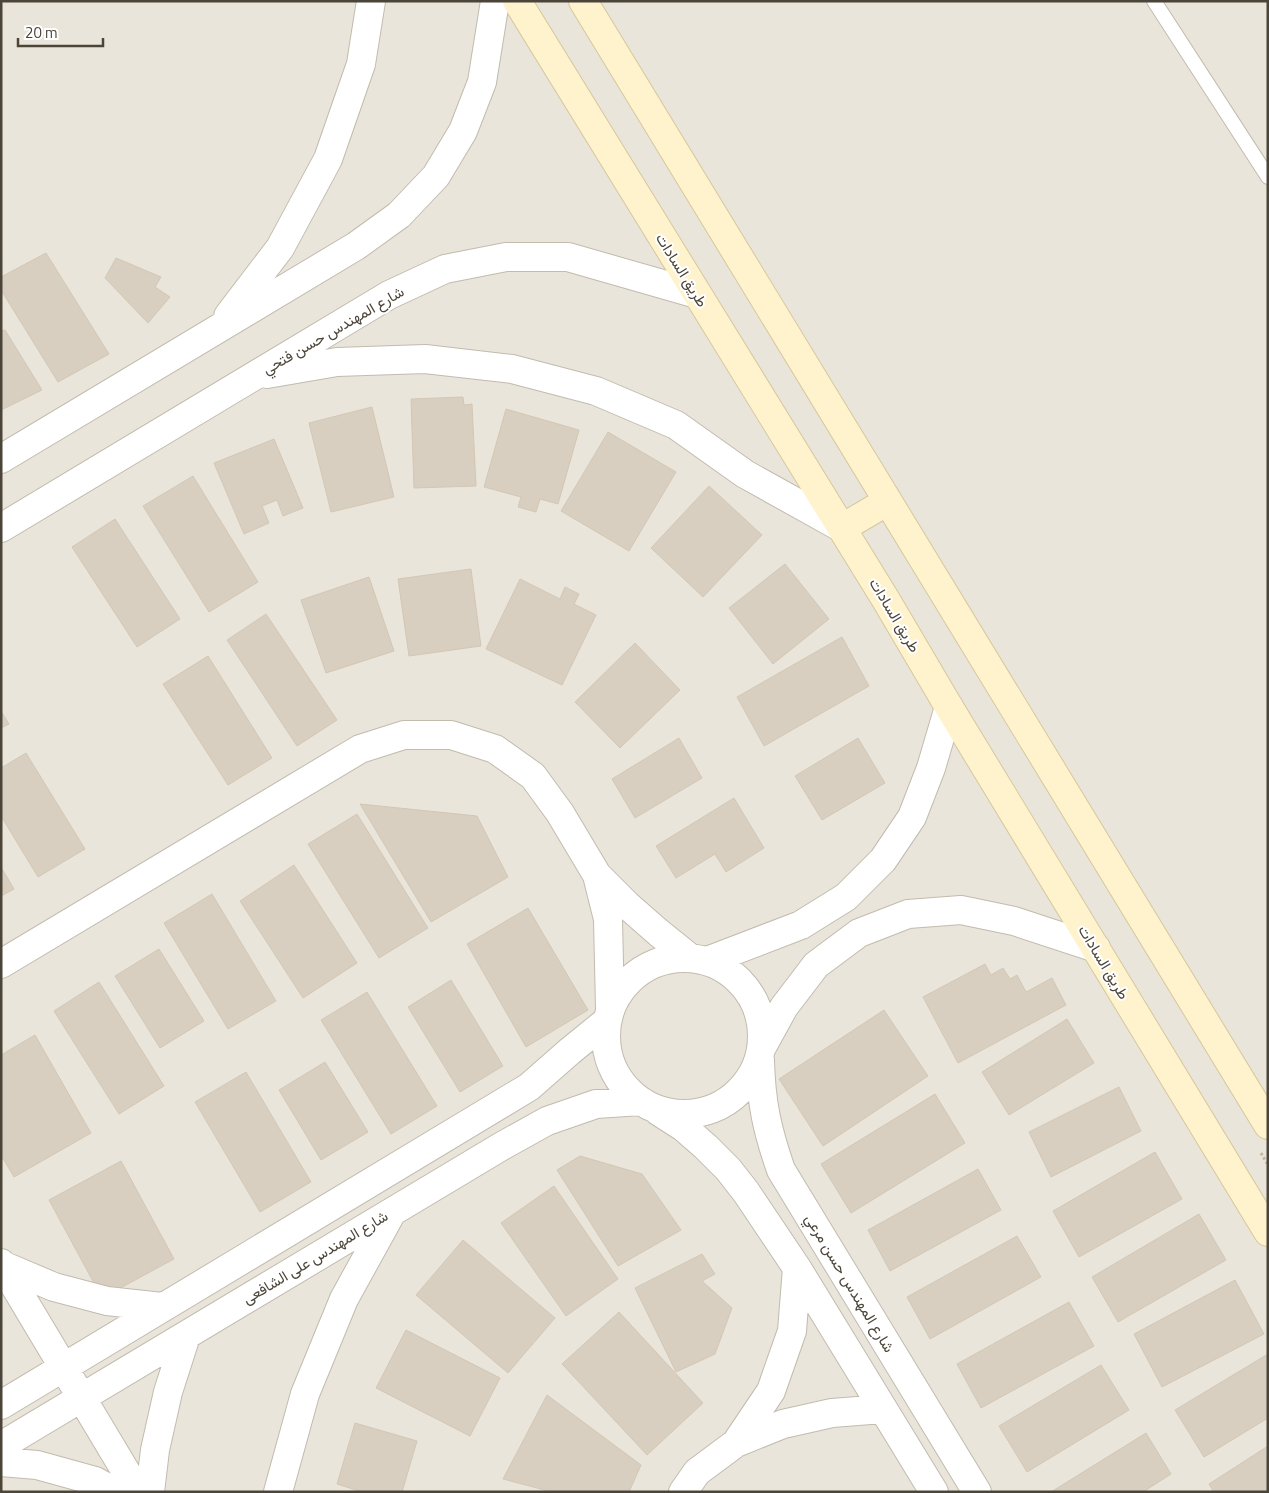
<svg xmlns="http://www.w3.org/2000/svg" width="1269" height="1493" font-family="'Titillium Web',Vazirmatn,sans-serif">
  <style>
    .residential { fill: #eae5da }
    .building { fill: #d8cfc1; stroke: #d3c7b4 }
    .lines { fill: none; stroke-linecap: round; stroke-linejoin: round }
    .lane-casing { stroke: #c2bbae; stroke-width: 16 }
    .street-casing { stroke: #c2bbae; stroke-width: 30 }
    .secondary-casing { stroke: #d6c79b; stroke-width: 30 }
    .path { stroke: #c4b79f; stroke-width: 3; stroke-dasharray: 2.5 2.5; stroke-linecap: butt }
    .lane { stroke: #fff; stroke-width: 14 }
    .street { stroke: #fff; stroke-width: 28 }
    .secondary { stroke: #fff3cd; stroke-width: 28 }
    .labels { text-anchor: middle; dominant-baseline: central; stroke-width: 4; stroke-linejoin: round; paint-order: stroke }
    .street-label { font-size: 15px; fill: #4b4439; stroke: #fff }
  </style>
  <rect width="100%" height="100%" fill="#f6f3ec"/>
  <!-- residential -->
  <path class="residential" d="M 1,1 L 1268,1 L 1268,1492 L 1,1492 Z"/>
  <!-- building -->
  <path class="building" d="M 46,253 L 109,354 L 58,382 L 1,290 L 1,277 Z
    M 116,258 L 161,277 L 155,287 L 170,297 L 148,323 L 105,278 Z
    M 5,330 L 42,390 L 1,410 L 1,331 Z
    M 463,397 L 464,405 L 472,404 L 476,486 L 414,488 L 411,399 Z
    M 372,407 L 394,497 L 331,512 L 309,423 Z
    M 506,409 L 579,430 L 558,504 L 540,499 L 536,512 L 518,507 L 521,497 L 484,487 Z
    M 608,432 L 676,472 L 629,551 L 561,511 Z
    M 274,439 L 303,508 L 283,516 L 277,500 L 262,506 L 269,523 L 244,534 L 214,463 Z
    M 193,476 L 258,582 L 209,612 L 143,506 Z
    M 709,486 L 762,535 L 703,597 L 651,548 Z
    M 115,519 L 180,619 L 137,647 L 72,547 Z
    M 785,564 L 829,619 L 773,664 L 729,608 Z
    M 471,569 L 481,646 L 409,656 L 398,579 Z
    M 369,577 L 394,651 L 326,673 L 301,600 Z
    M 520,579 L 560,599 L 565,587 L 579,594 L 574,604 L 596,615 L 562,685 L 486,649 Z
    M 266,614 L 337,720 L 297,746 L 227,640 Z
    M 842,637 L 869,686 L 764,746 L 737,697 Z
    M 635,643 L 680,690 L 620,748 L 575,702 Z
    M 208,656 L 272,758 L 228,785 L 163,684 Z
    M 1,711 L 9,724 L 1,728 Z
    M 679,738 L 702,778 L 635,818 L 612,779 Z
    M 858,738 L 885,783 L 822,820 L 795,776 Z
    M 26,753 L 85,849 L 38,877 L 1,816 L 1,768 Z
    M 734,798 L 764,848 L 726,872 L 715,854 L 676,878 L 656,846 Z
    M 360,804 L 477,816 L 508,877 L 431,922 Z
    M 357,814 L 428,928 L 379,958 L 308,844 Z
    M 294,865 L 357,963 L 303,998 L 240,901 Z
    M 1,867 L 14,889 L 1,896 Z
    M 212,894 L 276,1001 L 228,1029 L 164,923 Z
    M 528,908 L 588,1010 L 526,1047 L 467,944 Z
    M 159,949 L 204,1021 L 160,1048 L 115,976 Z
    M 985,964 L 991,975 L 1003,968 L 1010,979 L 1017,975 L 1026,992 L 1052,978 L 1066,1005 L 958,1063 L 923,997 Z
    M 451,980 L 503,1066 L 460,1092 L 408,1007 Z
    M 99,982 L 164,1086 L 119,1114 L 54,1011 Z
    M 367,992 L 437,1106 L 391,1134 L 321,1020 Z
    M 884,1010 L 928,1076 L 823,1146 L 779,1079 Z
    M 1067,1019 L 1094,1063 L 1009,1115 L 982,1072 Z
    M 35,1035 L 91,1133 L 14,1177 L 1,1155 L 1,1055 Z
    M 325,1062 L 368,1132 L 321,1160 L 279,1090 Z
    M 246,1072 L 311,1182 L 260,1212 L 195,1102 Z
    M 1119,1087 L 1141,1131 L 1051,1177 L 1029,1132 Z
    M 935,1094 L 965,1143 L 851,1213 L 821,1164 Z
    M 1155,1152 L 1182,1199 L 1079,1257 L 1053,1211 Z
    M 580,1156 L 642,1174 L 681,1230 L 618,1266 L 557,1170 Z
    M 121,1161 L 174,1259 L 102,1298 L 49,1200 Z
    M 978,1169 L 1001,1210 L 890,1271 L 868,1230 Z
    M 554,1186 L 618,1279 L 566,1316 L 501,1223 Z
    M 1199,1214 L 1226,1260 L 1118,1322 L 1092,1277 Z
    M 1017,1236 L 1041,1277 L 930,1339 L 907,1297 Z
    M 463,1240 L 555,1318 L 508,1373 L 416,1295 Z
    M 702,1254 L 715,1274 L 702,1281 L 732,1308 L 715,1354 L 676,1372 L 635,1288 Z
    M 1235,1280 L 1264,1334 L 1162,1387 L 1134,1334 Z
    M 1069,1302 L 1094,1346 L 981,1408 L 957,1364 Z
    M 619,1312 L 703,1403 L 647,1455 L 562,1364 Z
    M 406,1330 L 500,1378 L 470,1436 L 376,1388 Z
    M 1268,1354 L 1268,1418 L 1204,1457 L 1175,1410 Z
    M 1101,1365 L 1129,1410 L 1027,1472 L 999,1426 Z
    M 547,1395 L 641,1465 L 629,1492 L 552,1492 L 503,1479 Z
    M 355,1423 L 417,1441 L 402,1492 L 362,1492 L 337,1484 Z
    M 1146,1433 L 1171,1474 L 1143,1492 L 1051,1492 Z
    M 1268,1446 L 1268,1492 L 1214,1492 L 1209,1484 Z"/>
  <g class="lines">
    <defs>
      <path id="lane" d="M 1154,1 L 1268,177"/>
      <path id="street" d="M 228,316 L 280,248 L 328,159 L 361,64 L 371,1
        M 267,374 L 337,362 L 425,359 L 512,369 L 596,391 L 676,425 L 745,474 L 842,528
        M 1,459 L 356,246 L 399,215 L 436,176 L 463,131 L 482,82 L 495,1
        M 1,528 L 389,295 L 445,269 L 506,257 L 568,257 L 697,294
        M 597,875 L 608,919 L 610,1009
        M606 1036a78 78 0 1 1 156 0a78 78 0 1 1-156 0Z
        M 707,961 L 801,925 L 846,897 L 883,860 L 912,817 L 931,768 L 949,707
        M 1,964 L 360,749 L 404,735 L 451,735 L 495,749 L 533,776 L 560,813 L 597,875 L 627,905 L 659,933 L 690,958
        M 762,1047 L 784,1007 L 816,965 L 859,933 L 908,914 L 961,910 L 1014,921 L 1096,948
        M 760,1060 C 761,1102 767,1130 781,1170 L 977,1492
        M 658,1111 L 683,1127 L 706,1147 L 728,1169 L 746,1192 L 797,1268 L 934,1492
        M 1,1263 L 138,1492
        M 2,1270 L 2,1265 L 54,1287 L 107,1301 L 162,1307
        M 1,1405 L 529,1087 L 570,1051 L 607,1021
        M 736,1443 L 771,1391 L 792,1331 L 797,1268
        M 1,1446 L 502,1146 L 547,1121 L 596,1104 L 641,1101
        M 1,1462 L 37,1465 L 95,1481 L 115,1492
        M 150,1492 L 155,1450 L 168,1392 L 186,1336
        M 278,1492 L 305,1394 L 344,1299 L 392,1212
        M 683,1492 L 697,1472 L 736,1443 L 783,1424 L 832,1413 L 883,1409"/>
      <path id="secondary" d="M 517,1 L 886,600 L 949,707 L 1268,1232
        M 583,1 L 1268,1125
        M 842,528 L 888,501"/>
    </defs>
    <!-- lane casing -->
    <use href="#lane" class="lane-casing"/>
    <!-- street casing -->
    <use href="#street" class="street-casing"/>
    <!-- secondary casing -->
    <use href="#secondary" class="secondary-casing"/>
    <!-- path -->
    <path class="path" d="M 1261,1153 L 1268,1165"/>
    <!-- lane -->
    <use href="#lane" class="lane"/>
    <!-- street -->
    <use href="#street" class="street"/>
    <!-- secondary -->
    <use href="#secondary" class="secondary"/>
  </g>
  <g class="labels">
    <!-- street labels -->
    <g class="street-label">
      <text transform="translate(682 270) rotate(58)">طريق السادات</text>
      <text transform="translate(333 330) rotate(-30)">شارع المهندس حسن فتحي</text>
      <text transform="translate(895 615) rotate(59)">طريق السادات</text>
      <text transform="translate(1104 962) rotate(59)">طريق السادات</text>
      <text transform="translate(315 1257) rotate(-31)">شارع المهندس على الشافعى</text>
      <text transform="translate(850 1283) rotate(59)">شارع المهندس حسن مرعي</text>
    </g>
  </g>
  <!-- border -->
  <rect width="1269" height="1493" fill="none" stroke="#4b4439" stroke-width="5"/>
  <!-- scale -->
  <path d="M18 38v8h85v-8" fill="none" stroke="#4b4439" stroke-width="2.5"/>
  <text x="25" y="38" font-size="15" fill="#4b4439" stroke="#ffffff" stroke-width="4" paint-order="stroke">20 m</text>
</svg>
